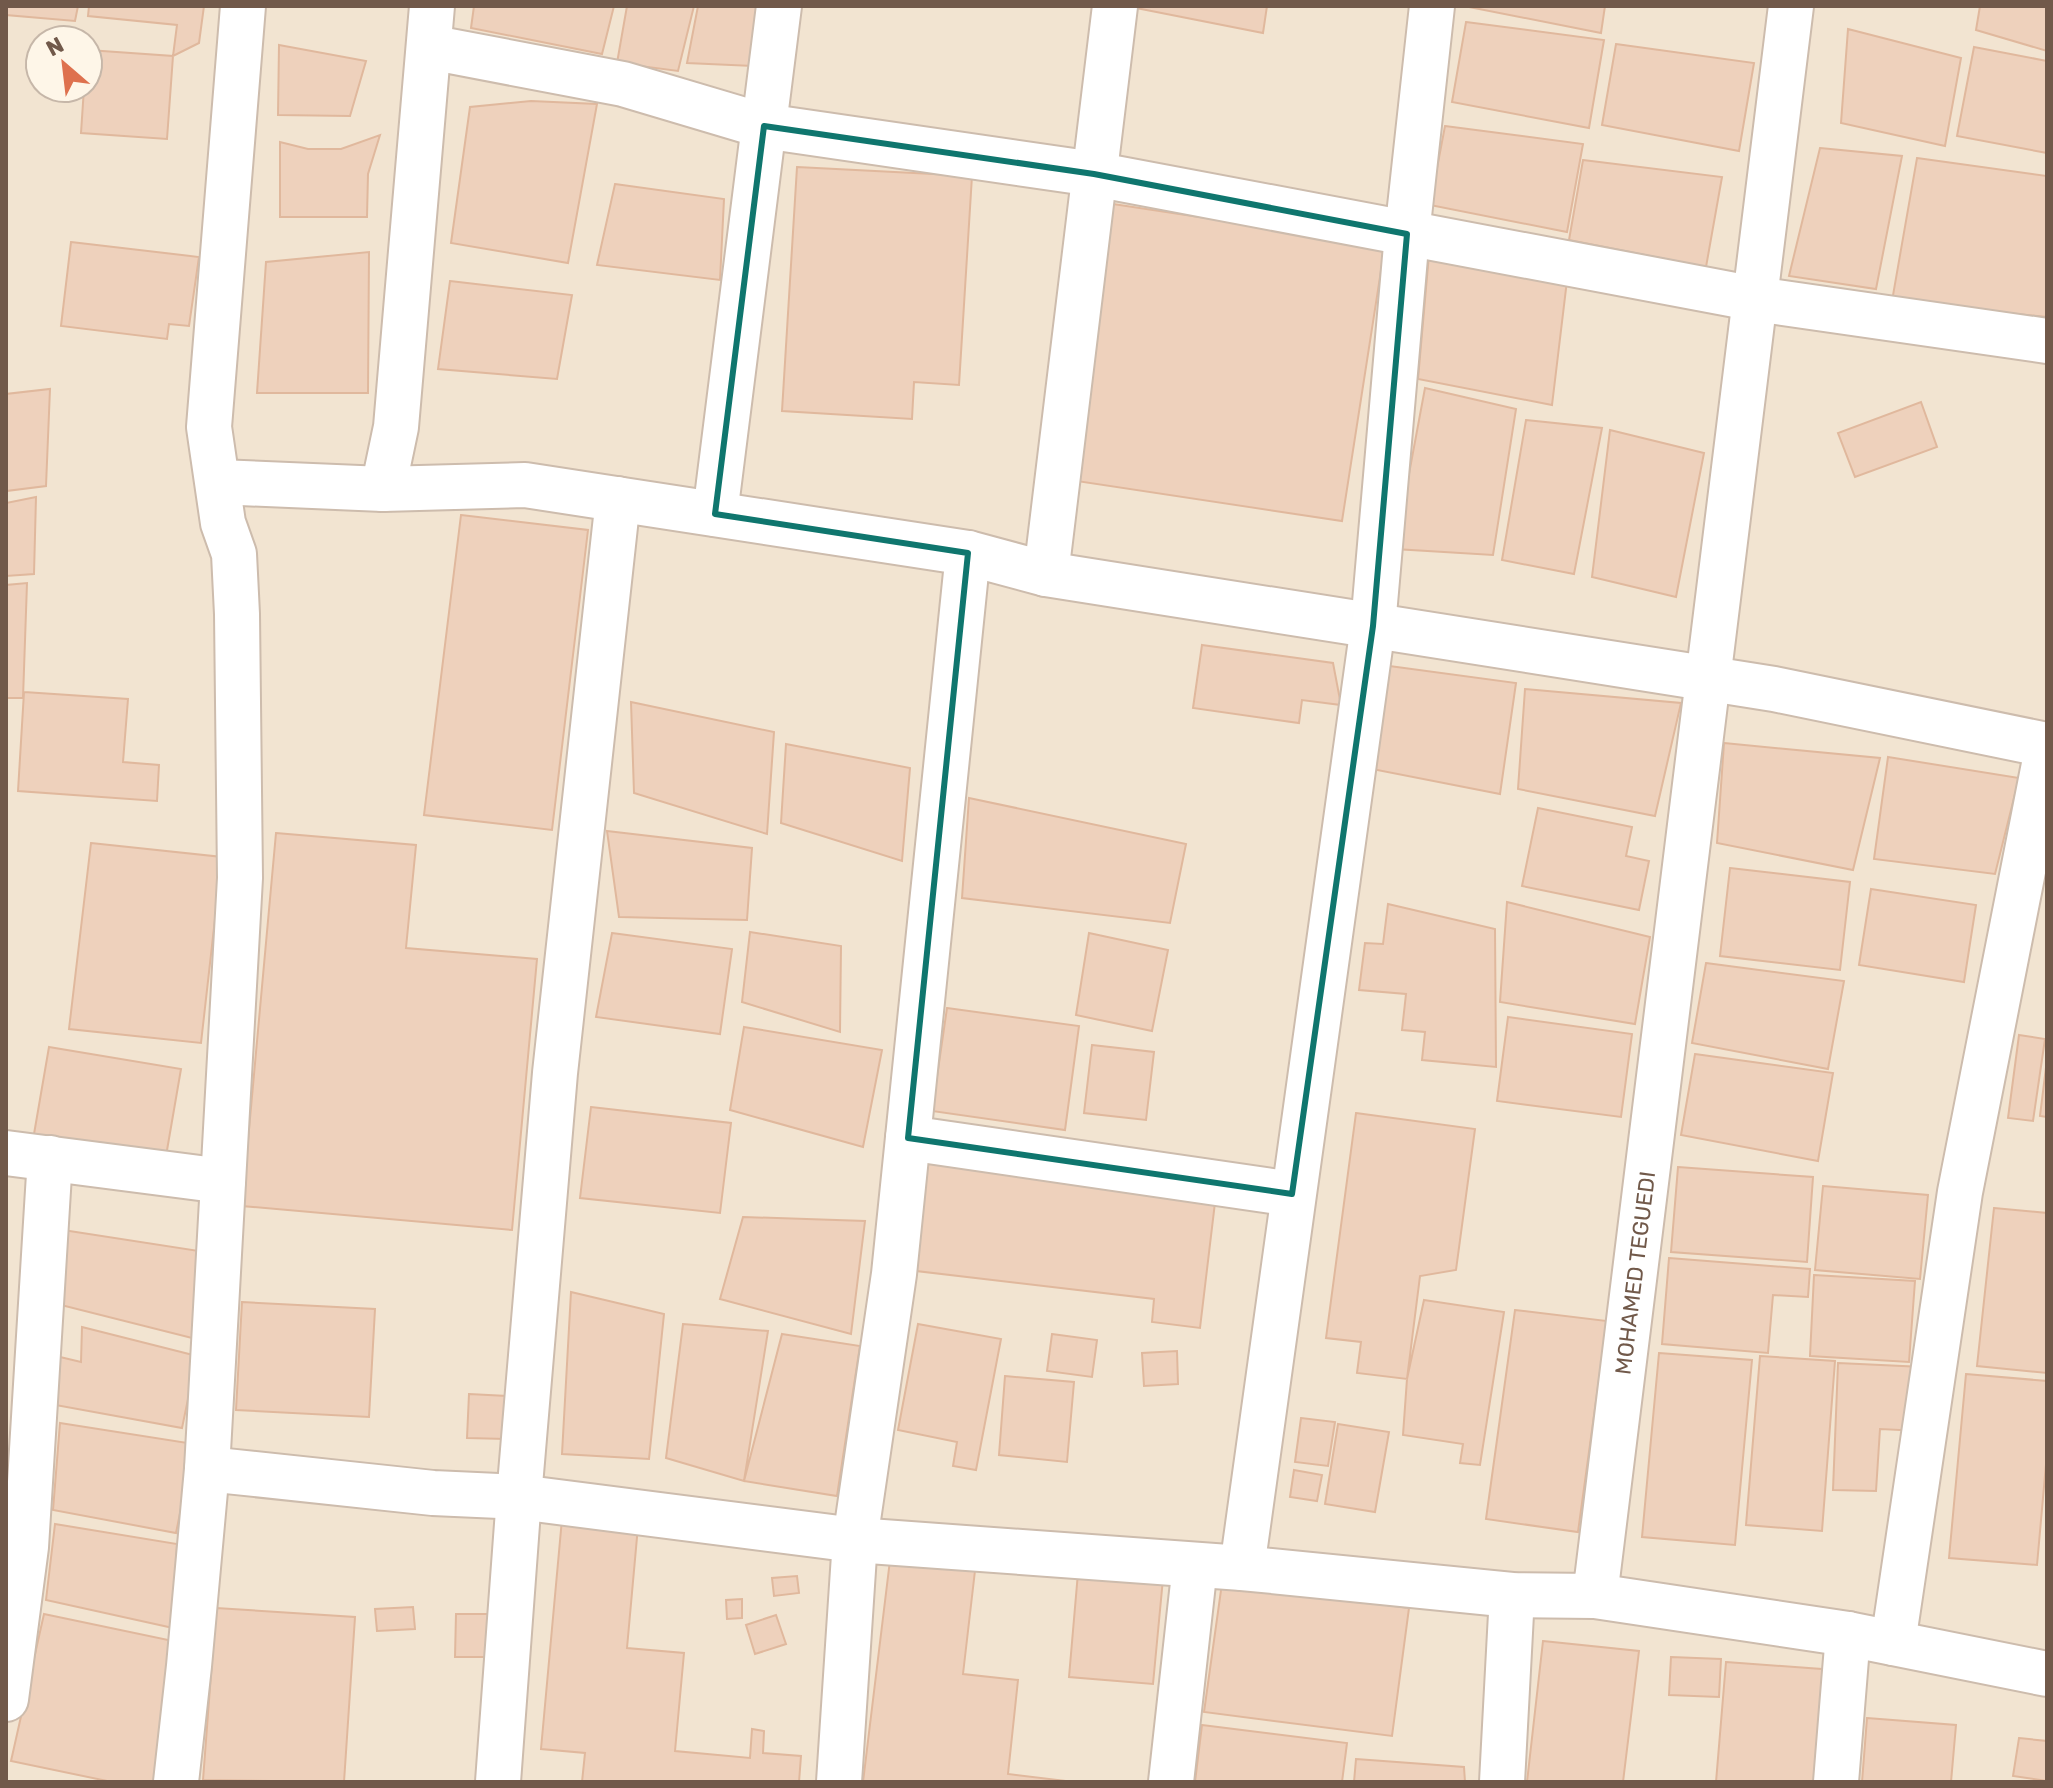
<svg xmlns="http://www.w3.org/2000/svg" width="2053" height="1788" font-family="Rubik,sans-serif">
  <style>
    .residential { fill: #f2e4d1; fill-rule: evenodd }
    .building { fill: #eed1bc; stroke: #e0b89d; stroke-width: 2 }
    .lines { fill: none; stroke-linecap: round; stroke-linejoin: round }
    .minor-casing { stroke: #cdbcad; stroke-width: 48 }
    .minor { stroke: #fff; stroke-width: 44 }
    .marked { fill: none; stroke: #0f766e; stroke-width: 6; stroke-linejoin: round }
    .labels { text-anchor: middle; dominant-baseline: central; stroke-width: 6; stroke-linejoin: round; paint-order: stroke }
    .street-label { font-size: 22px; fill: #71594a; stroke: #fef6e8 }
  </style>
  <rect width="100%" height="100%" fill="#fbf2e2"/>
  <!-- residential -->
  <path class="residential" d="M 6,6 L 2047,6 L 2047,1782 L 6,1782 ZM 40,40 L 88,40 L 88,88 L 40,88 Z"/>
  <!-- building -->
  <path class="building" d="M 6,6 L 78,6 L 75,21 L 6,15 Z
    M 89,6 L 204,6 L 199,43 L 173,56 L 177,25 L 88,16 Z
    M 474,6 L 614,6 L 602,54 L 471,28 Z
    M 627,6 L 694,6 L 678,71 L 617,63 Z
    M 698,6 L 766,6 L 753,66 L 687,63 Z
    M 1126,6 L 1267,6 L 1263,33 Z
    M 1464,6 L 1605,6 L 1601,33 Z
    M 1980,6 L 2047,6 L 2047,51 L 1976,30 Z
    M 1466,22 L 1604,40 L 1589,128 L 1452,102 Z
    M 1848,29 L 1961,58 L 1945,146 L 1841,123 Z
    M 1616,44 L 1754,63 L 1739,151 L 1602,125 Z
    M 279,45 L 366,61 L 350,116 L 278,115 Z
    M 1974,47 L 2047,61 L 2047,153 L 1957,136 Z
    M 88,50 L 173,56 L 167,139 L 81,133 L 84,88 L 88,88 Z
    M 531,101 L 597,104 L 568,263 L 451,243 L 470,107 Z
    M 1445,126 L 1583,144 L 1567,232 L 1430,205 Z
    M 380,135 L 368,174 L 367,217 L 280,217 L 280,142 L 308,149 L 341,149 Z
    M 1820,148 L 1902,156 L 1876,289 L 1789,276 Z
    M 1917,158 L 2047,176 L 2047,317 L 1892,301 Z
    M 1583,160 L 1722,177 L 1706,267 L 1569,240 Z
    M 797,167 L 972,176 L 959,385 L 914,382 L 912,419 L 782,411 Z
    M 615,184 L 724,199 L 720,280 L 597,265 Z
    M 1113,204 L 1385,245 L 1342,521 L 1070,480 Z
    M 71,242 L 199,257 L 189,326 L 169,324 L 167,339 L 61,326 Z
    M 369,252 L 368,393 L 257,393 L 266,262 Z
    M 1429,254 L 1568,272 L 1552,405 L 1418,379 Z
    M 450,281 L 572,295 L 557,379 L 438,369 Z
    M 1425,388 L 1516,409 L 1493,555 L 1395,549 Z
    M 50,389 L 46,486 L 6,491 L 6,394 Z
    M 1921,402 L 1937,447 L 1855,477 L 1838,433 Z
    M 1526,420 L 1602,428 L 1574,574 L 1502,560 Z
    M 1610,430 L 1704,453 L 1676,597 L 1592,577 Z
    M 36,497 L 34,574 L 6,576 L 6,503 Z
    M 461,515 L 588,530 L 552,830 L 424,815 Z
    M 27,583 L 23,698 L 6,698 L 6,585 Z
    M 1202,645 L 1333,663 L 1341,705 L 1302,700 L 1299,723 L 1193,708 Z
    M 1382,665 L 1516,683 L 1500,794 L 1372,769 Z
    M 1525,689 L 1681,703 L 1655,816 L 1518,789 Z
    M 24,692 L 128,699 L 123,762 L 159,765 L 157,801 L 18,791 Z
    M 631,702 L 774,732 L 767,834 L 634,793 Z
    M 1724,743 L 1880,758 L 1853,870 L 1717,843 Z
    M 786,744 L 910,768 L 902,861 L 781,823 Z
    M 1888,757 L 2019,778 L 1995,874 L 1874,859 Z
    M 969,798 L 1186,844 L 1170,923 L 962,898 Z
    M 1538,808 L 1632,827 L 1626,856 L 1649,861 L 1639,910 L 1522,886 Z
    M 607,831 L 752,848 L 747,920 L 619,917 Z
    M 276,833 L 416,845 L 406,948 L 537,959 L 512,1230 L 242,1206 Z
    M 91,843 L 222,857 L 201,1043 L 69,1029 Z
    M 1730,868 L 1850,882 L 1840,970 L 1720,956 Z
    M 1871,889 L 1976,905 L 1964,982 L 1859,965 Z
    M 1507,902 L 1650,937 L 1635,1024 L 1500,1002 Z
    M 1388,904 L 1495,929 L 1496,1067 L 1422,1060 L 1425,1032 L 1402,1030 L 1406,994 L 1359,990 L 1365,943 L 1383,944 Z
    M 750,932 L 841,946 L 840,1032 L 742,1002 Z
    M 612,933 L 732,949 L 720,1034 L 596,1017 Z
    M 1089,933 L 1168,950 L 1152,1031 L 1076,1015 Z
    M 1706,963 L 1844,981 L 1828,1069 L 1692,1043 Z
    M 947,1008 L 1079,1026 L 1065,1130 L 932,1111 Z
    M 1508,1017 L 1632,1034 L 1621,1117 L 1497,1101 Z
    M 744,1027 L 882,1050 L 863,1147 L 730,1110 Z
    M 2019,1035 L 2045,1039 L 2033,1121 L 2008,1118 Z
    M 1092,1045 L 1154,1052 L 1146,1120 L 1084,1113 Z
    M 49,1047 L 181,1069 L 166,1156 L 34,1134 Z
    M 1695,1054 L 1833,1073 L 1818,1161 L 1681,1135 Z
    M 2047,1059 L 2047,1117 L 2040,1116 Z
    M 591,1107 L 731,1123 L 720,1213 L 580,1198 Z
    M 1356,1113 L 1475,1129 L 1456,1270 L 1420,1276 L 1407,1379 L 1357,1373 L 1361,1342 L 1326,1338 Z
    M 922,1159 L 1216,1194 L 1200,1328 L 1152,1322 L 1154,1299 L 908,1270 Z
    M 1678,1167 L 1813,1177 L 1807,1262 L 1671,1252 Z
    M 1823,1186 L 1928,1195 L 1920,1279 L 1815,1270 Z
    M 1994,1208 L 2047,1213 L 2047,1373 L 1977,1366 Z
    M 743,1217 L 865,1221 L 851,1334 L 720,1299 Z
    M 63,1230 L 199,1251 L 192,1338 L 61,1305 Z
    M 1669,1258 L 1810,1269 L 1808,1297 L 1773,1295 L 1768,1353 L 1662,1344 Z
    M 1814,1275 L 1915,1281 L 1909,1362 L 1810,1356 Z
    M 571,1292 L 664,1314 L 649,1459 L 562,1454 Z
    M 1424,1300 L 1504,1312 L 1480,1465 L 1460,1463 L 1463,1444 L 1403,1435 L 1407,1379 Z
    M 242,1302 L 375,1309 L 369,1417 L 236,1410 Z
    M 1515,1310 L 1607,1321 L 1578,1532 L 1486,1519 Z
    M 683,1324 L 768,1331 L 744,1481 L 666,1458 Z
    M 918,1324 L 1001,1339 L 976,1470 L 953,1466 L 957,1442 L 898,1430 Z
    M 82,1327 L 197,1356 L 182,1428 L 50,1404 L 60,1357 L 81,1362 Z
    M 782,1334 L 860,1346 L 837,1496 L 744,1481 Z
    M 1052,1334 L 1097,1340 L 1092,1377 L 1047,1371 Z
    M 1177,1351 L 1178,1384 L 1144,1386 L 1142,1353 Z
    M 1659,1353 L 1752,1360 L 1735,1545 L 1642,1537 Z
    M 1760,1356 L 1835,1361 L 1822,1531 L 1746,1525 Z
    M 1838,1363 L 1923,1367 L 1921,1431 L 1880,1429 L 1876,1491 L 1833,1490 Z
    M 1966,1374 L 2047,1381 L 2047,1453 L 2037,1565 L 1949,1558 Z
    M 1005,1376 L 1074,1382 L 1067,1462 L 999,1455 Z
    M 469,1394 L 507,1396 L 506,1439 L 467,1438 Z
    M 1301,1418 L 1335,1422 L 1328,1466 L 1295,1462 Z
    M 60,1423 L 194,1444 L 176,1533 L 53,1510 Z
    M 1338,1424 L 1389,1432 L 1375,1512 L 1325,1504 Z
    M 1294,1470 L 1322,1475 L 1317,1501 L 1290,1497 Z
    M 563,1508 L 639,1515 L 627,1648 L 684,1653 L 675,1751 L 750,1758 L 752,1729 L 764,1731 L 763,1753 L 801,1756 L 799,1782 L 582,1782 L 585,1753 L 541,1749 Z
    M 55,1524 L 177,1544 L 173,1628 L 46,1600 Z
    M 891,1552 L 976,1562 L 963,1674 L 1018,1680 L 1008,1774 L 1074,1782 L 863,1782 Z
    M 1079,1561 L 1164,1568 L 1153,1684 L 1069,1677 Z
    M 797,1576 L 799,1593 L 774,1596 L 772,1578 Z
    M 1222,1583 L 1409,1608 L 1392,1736 L 1204,1712 Z
    M 742,1599 L 742,1618 L 727,1619 L 726,1600 Z
    M 413,1607 L 415,1629 L 377,1631 L 375,1609 Z
    M 216,1608 L 355,1617 L 344,1782 L 203,1780 Z
    M 44,1614 L 173,1641 L 161,1782 L 112,1782 L 11,1761 Z
    M 456,1614 L 488,1614 L 489,1657 L 455,1657 Z
    M 776,1615 L 786,1644 L 755,1654 L 746,1625 Z
    M 1543,1641 L 1639,1651 L 1623,1782 L 1527,1782 Z
    M 1671,1657 L 1721,1659 L 1719,1697 L 1669,1695 Z
    M 1726,1662 L 1835,1670 L 1826,1782 L 1716,1782 Z
    M 1867,1718 L 1956,1725 L 1951,1782 L 1862,1782 Z
    M 1202,1725 L 1347,1743 L 1342,1782 L 1195,1782 Z
    M 2019,1738 L 2047,1741 L 2047,1781 L 2013,1776 Z
    M 1356,1759 L 1464,1767 L 1465,1782 L 1354,1782 Z"/>
  <g class="lines">
    <defs>
      <g id="minor">
        <path d="M 432,6 L 396,427 L 383,489 L 525,485 L 968,553 L 1046,574 L 1774,689 L 2047,745"/>
        <path d="M 429,47 L 623,84 L 764,126 L 1094,174 L 1756,299 L 2047,341"/>
        <path d="M 218,482 L 383,489"/>
        <path d="M 715,514 L 779,6"/>
        <path d="M 1046,574 L 1115,6"/>
        <path d="M 908,1138 L 1292,1194"/>
        <path d="M 6,1153 L 223,1181"/>
        <path id="s1" d="M 207,1469 L 433,1493 L 519,1497 L 855,1540 L 1242,1568 L 1512,1595 L 1595,1596 L 1791,6"/>
        <path d="M 1242,1568 L 1373,626 L 1407,234 L 1432,6"/>
        <path d="M 1595,1596 L 1848,1634 L 2047,1674"/>
        <path d="M 1893,1643 L 1960,1192 L 2047,749"/>
        <path d="M 6,1699 L 26,1547 L 50,1158"/>
        <path d="M 176,1782 L 189,1666 L 207,1469 L 240,878 L 237,614 L 234,554 L 223,523 L 209,427 L 243,6"/>
        <path d="M 498,1782 L 519,1497 L 555,1073 L 618,499"/>
        <path d="M 839,1782 L 855,1540 L 894,1274 L 968,553"/>
        <path d="M 1171,1782 L 1195,1565"/>
        <path d="M 1502,1782 L 1512,1595"/>
        <path d="M 1836,1782 L 1848,1634"/>
      </g>
    </defs>
    <!-- minor casing -->
    <use href="#minor" class="minor-casing"/>
    <!-- minor -->
    <use href="#minor" class="minor"/>
  </g>
  <!-- marked area -->
  <path class="marked" d="M 764,126 L 1094,174 L 1407,234 L 1373,626 L 1292,1194 L 908,1138 L 968,553 L 715,514 Z"/>
  <g class="labels">
    <!-- street labels -->
    <g class="street-label">
      <text stroke="none"><textPath href="#s1" startOffset="1720">MOHAMED TEGUEDI</textPath></text>
    </g>
  </g>
  <!-- border -->
  <rect width="2053" height="1788" fill="none" stroke="#71594a" stroke-width="16"/>
  <!-- north arrow -->
  <g transform="translate(64 64) rotate(332)"><circle r="38" fill="#fef6e8" stroke="#c6b7a9" stroke-width="2"/>
  <path d="M0-6L14 30L0 20L-14 30Z" fill="#de714e"/>
  <text y="-12" font-size="22" font-weight="bold" text-anchor="middle" fill="#71594a">N</text>
  </g>
</svg>
